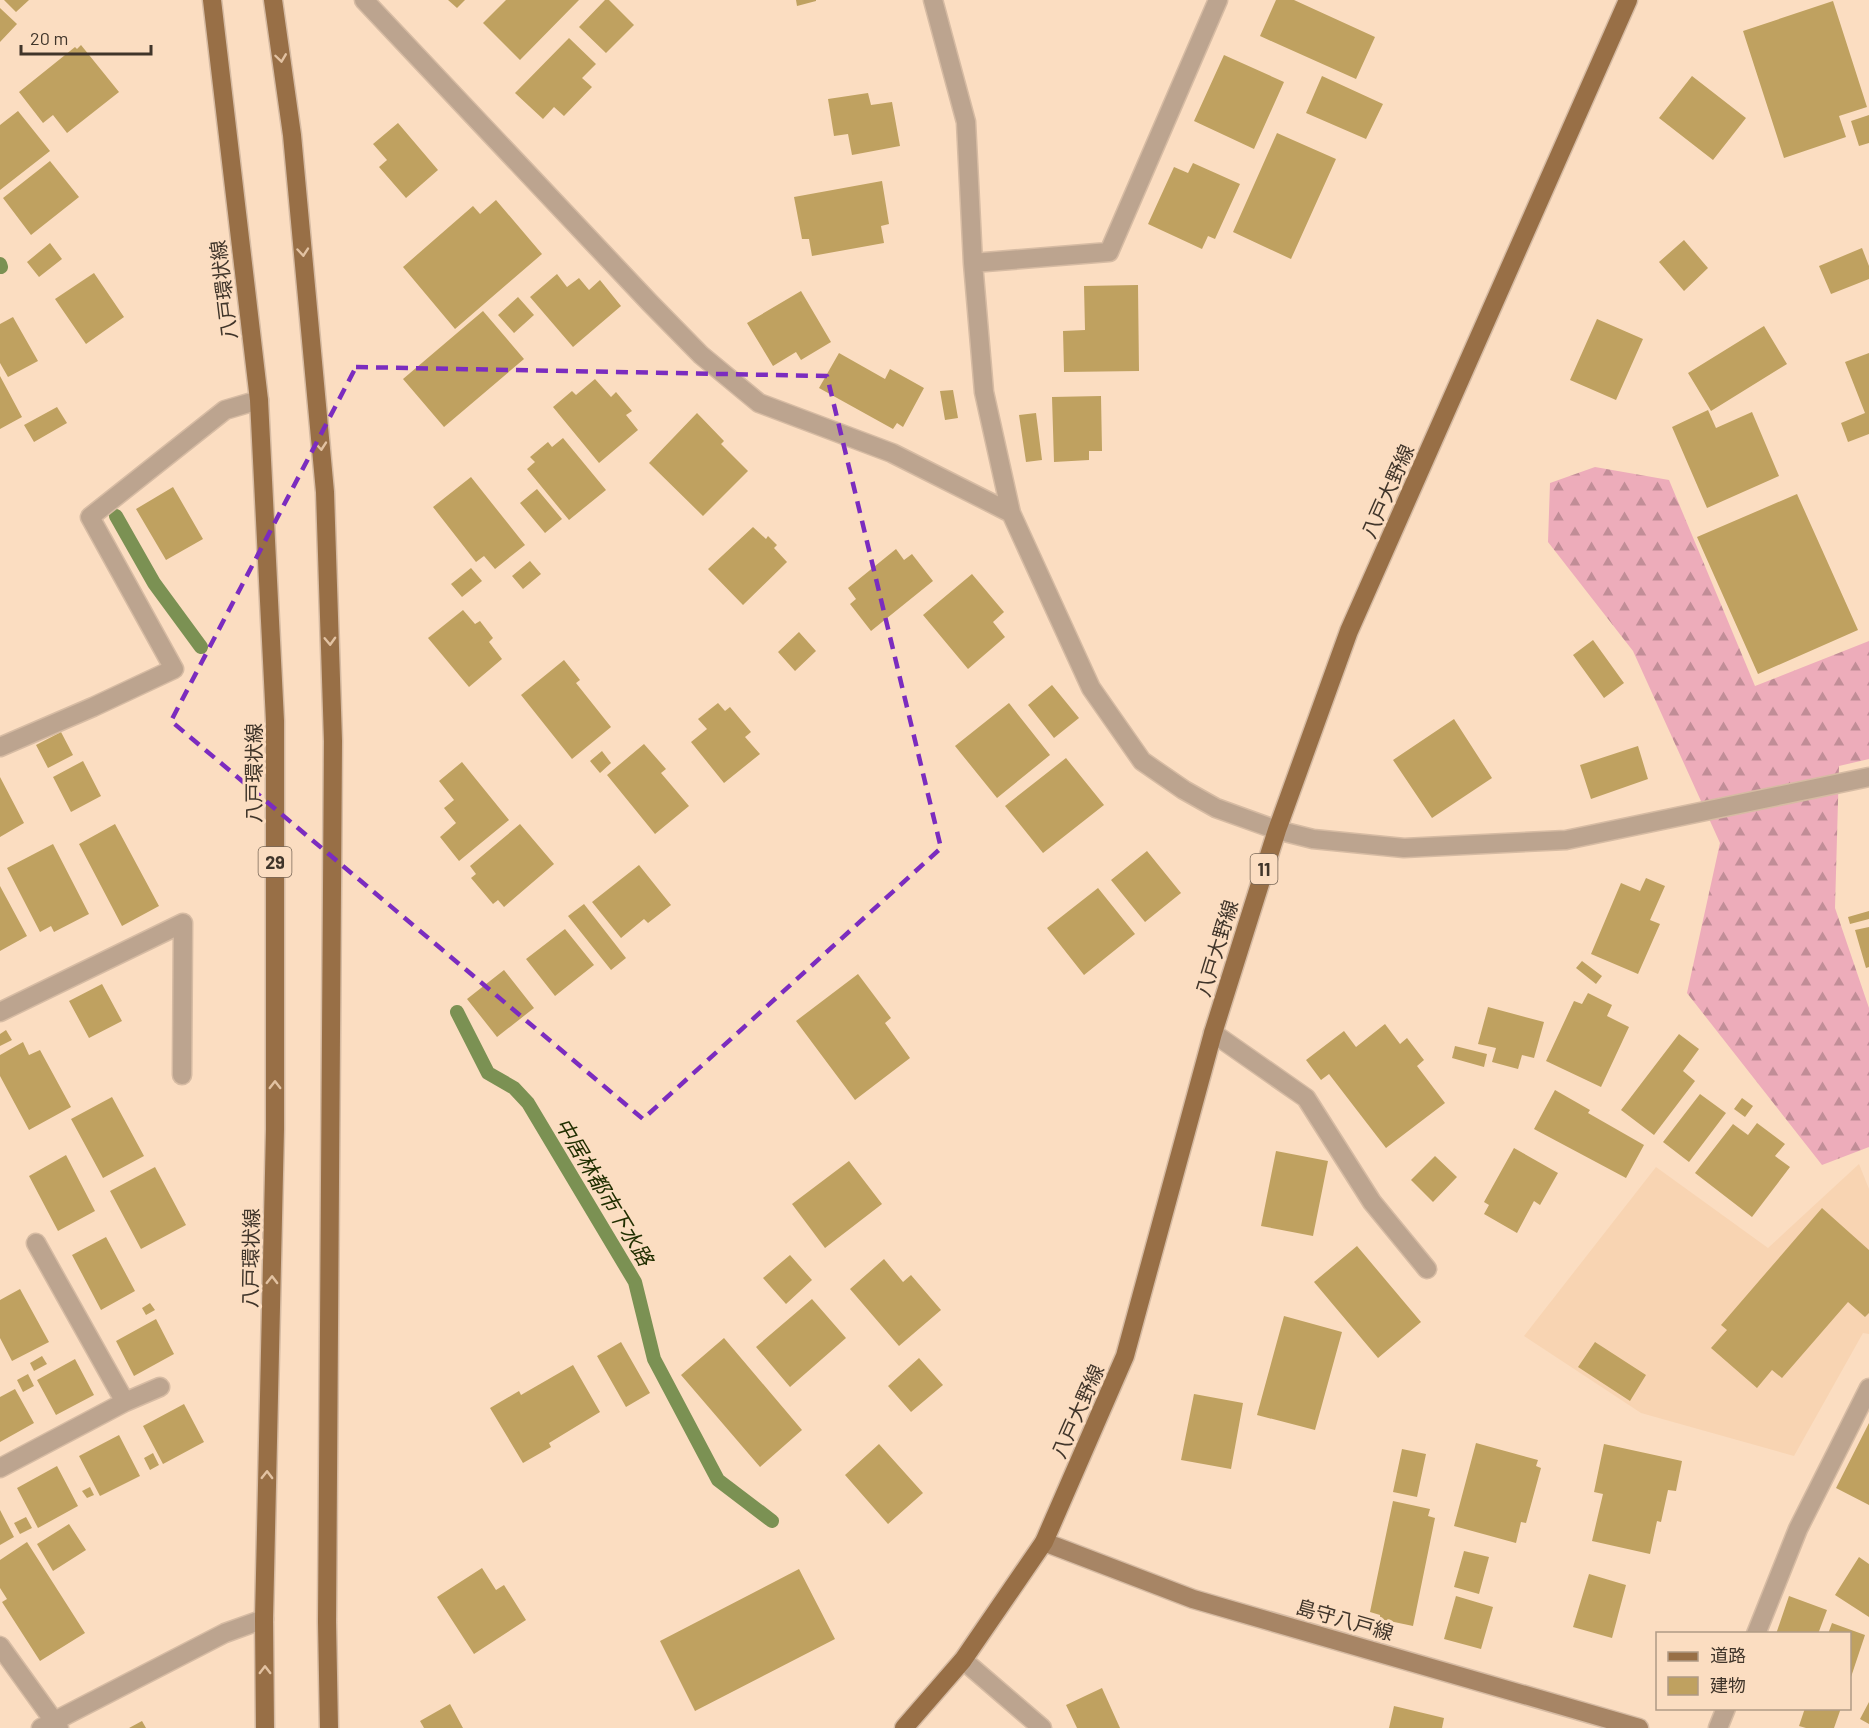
<svg xmlns="http://www.w3.org/2000/svg" width="1869" height="1728" font-family="Barlow,'Noto Sans JP',sans-serif">
  <style>
    .built { fill: #f8d4b2 }
    .forest { fill: url(#forest-firs) }
    .lines { fill: none; stroke-linecap: round; stroke-linejoin: round }
    .stream { stroke: #7b9153; stroke-width: 14 }
    .building { fill: #bfa160 }
    .street-casing { stroke: #d6bba3; stroke-width: 21 }
    .secondary-casing { stroke: #d6bba3; stroke-width: 21 }
    .primary-casing { stroke: #d6bba3; stroke-width: 21 }
    .street { stroke: #bca48f; stroke-width: 18 }
    .secondary { stroke: #a78565; stroke-width: 18 }
    .primary { stroke: #986f46; stroke-width: 18 }
    .oneway { stroke: #e2c2a2 }
    .marked { fill: none; stroke: #7b2cbf; stroke-width: 4.5; stroke-dasharray: 12 8; stroke-linejoin: round }
    .labels { text-anchor: middle; dominant-baseline: central; stroke-width: 6; stroke-linejoin: round; paint-order: stroke }
    .shield { fill: #fbddc1; stroke: #786757; stroke-width: 1.5 }
    .shield-label { font-size: 18px; font-weight: bold; fill: #40352a }
    .street-label { font-size: 20px; fill: #40352a; stroke: #fbddc1 }
    .water-label { font-size: 21px; font-style: italic; fill: #212f00; stroke: #fbddc1 }
  </style>
  <defs>
    <pattern id="forest-firs" width="22" height="20" patternUnits="userSpaceOnUse" patternTransform="scale(1.5)"><rect width="22" height="20" fill="#edacba"/><path d="M5 1l3.5 6h-7zM16 11l3.5 6h-7z" fill="#c18d97"/></pattern>
  </defs>
  <rect width="100%" height="100%" fill="#fbddc1"/>
  <!-- built -->
  <path class="built" d="M 1859,1164 L 1869,1189 L 1869,1334 L 1863,1333 L 1794,1456 L 1641,1413 L 1524,1336 L 1656,1167 L 1768,1248 Z"/>
  <!-- forest -->
  <path class="forest" d="M 1595,467 L 1669,480 L 1755,686 L 1869,641 L 1869,759 L 1839,766 L 1835,908 L 1869,1008 L 1869,1147 L 1822,1165 L 1687,993 L 1720,843 L 1633,651 L 1548,542 L 1550,483 Z"/>
  <g class="lines">
    <!-- stream -->
    <path class="stream" d="M 0,264 L 1,267
      M 116,516 L 154,583 L 201,647
      M 457,1012 L 488,1073 L 514,1088 L 528,1103 L 635,1282 L 654,1359 L 718,1480 L 772,1521"/>
  </g>
  <!-- building -->
  <path class="building" d="M 4,0 L 29,0 L 16,12 Z
    M 448,0 L 465,0 L 457,8 Z
    M 506,0 L 579,0 L 520,60 L 483,23 Z
    M 605,0 L 609,0 L 634,25 L 606,53 L 579,27 Z
    M 796,0 L 816,0 L 816,1 L 797,6 Z
    M 1276,0 L 1294,0 L 1375,37 L 1356,79 L 1260,36 Z
    M 1833,1 L 1867,107 L 1839,116 L 1846,137 L 1784,158 L 1743,31 Z
    M 0,8 L 17,24 L 0,42 Z
    M 569,38 L 596,64 L 582,78 L 592,87 L 564,116 L 554,107 L 543,119 L 515,93 Z
    M 81,45 L 119,92 L 67,133 L 53,115 L 43,123 L 19,92 L 75,47 L 77,49 Z
    M 1224,55 L 1284,82 L 1254,149 L 1194,121 Z
    M 1322,76 L 1383,104 L 1366,139 L 1306,113 Z
    M 1692,76 L 1746,118 L 1713,160 L 1659,118 Z
    M 868,93 L 871,105 L 892,102 L 900,146 L 852,155 L 848,134 L 834,136 L 828,99 Z
    M 18,111 L 50,151 L 0,190 L 0,125 Z
    M 1869,115 L 1869,143 L 1859,146 L 1851,121 Z
    M 398,123 L 438,170 L 406,198 L 379,167 L 387,160 L 373,144 Z
    M 1277,133 L 1336,159 L 1291,259 L 1233,232 Z
    M 50,161 L 79,197 L 31,235 L 3,198 Z
    M 1193,163 L 1240,184 L 1215,239 L 1208,236 L 1202,249 L 1148,224 L 1174,167 L 1188,173 Z
    M 882,181 L 889,224 L 881,226 L 884,243 L 812,256 L 809,239 L 802,239 L 794,197 Z
    M 496,200 L 542,254 L 455,329 L 403,267 L 473,206 L 480,214 Z
    M 1684,240 L 1708,268 L 1684,291 L 1659,262 Z
    M 50,243 L 62,259 L 39,277 L 27,262 Z
    M 1862,248 L 1869,266 L 1869,279 L 1831,294 L 1819,266 Z
    M 94,273 L 124,317 L 86,344 L 55,299 Z
    M 557,274 L 567,287 L 579,278 L 589,290 L 600,280 L 621,306 L 573,347 L 530,297 Z
    M 1138,285 L 1139,371 L 1064,372 L 1063,331 L 1085,330 L 1084,286 Z
    M 801,291 L 831,342 L 801,360 L 796,352 L 773,366 L 747,323 Z
    M 518,297 L 534,315 L 514,333 L 498,315 Z
    M 483,311 L 524,359 L 444,427 L 403,379 Z
    M 13,317 L 38,361 L 8,377 L 0,363 L 0,324 Z
    M 1597,319 L 1643,339 L 1616,400 L 1570,380 Z
    M 1764,326 L 1787,364 L 1711,411 L 1688,373 Z
    M 839,353 L 885,379 L 890,369 L 924,388 L 903,427 L 897,423 L 893,429 L 819,388 Z
    M 1869,353 L 1869,434 L 1848,442 L 1841,423 L 1865,413 L 1845,362 Z
    M 0,376 L 22,417 L 0,429 Z
    M 595,379 L 611,397 L 616,392 L 632,411 L 626,415 L 638,430 L 599,463 L 553,407 L 572,391 L 576,395 Z
    M 953,390 L 958,418 L 945,420 L 940,391 Z
    M 1101,396 L 1102,451 L 1089,451 L 1089,460 L 1054,462 L 1052,397 Z
    M 57,407 L 67,423 L 34,442 L 24,425 Z
    M 1708,410 L 1716,428 L 1752,412 L 1779,476 L 1707,508 L 1672,427 Z
    M 697,413 L 724,441 L 721,444 L 748,471 L 703,516 L 649,463 Z
    M 1036,413 L 1042,460 L 1026,462 L 1019,415 Z
    M 563,438 L 606,490 L 569,520 L 527,469 L 535,462 L 530,457 L 548,442 L 552,447 Z
    M 471,477 L 525,545 L 495,569 L 484,556 L 476,562 L 433,507 Z
    M 173,487 L 203,539 L 166,560 L 136,509 Z
    M 537,489 L 562,519 L 545,533 L 520,503 Z
    M 1797,494 L 1858,630 L 1758,674 L 1697,537 Z
    M 753,527 L 766,539 L 768,536 L 777,545 L 774,548 L 787,562 L 743,605 L 708,569 Z
    M 896,549 L 904,560 L 912,554 L 933,581 L 871,631 L 850,604 L 856,599 L 848,588 Z
    M 530,561 L 541,574 L 523,589 L 512,576 Z
    M 471,568 L 482,581 L 462,597 L 451,584 Z
    M 972,574 L 1004,612 L 993,622 L 1005,637 L 968,669 L 923,615 Z
    M 463,610 L 475,624 L 480,621 L 493,638 L 489,642 L 502,659 L 469,687 L 428,638 Z
    M 799,632 L 816,651 L 795,671 L 778,652 Z
    M 1593,640 L 1624,683 L 1604,698 L 1573,655 Z
    M 564,660 L 580,680 L 576,683 L 611,727 L 572,759 L 521,695 Z
    M 1052,685 L 1079,718 L 1054,738 L 1028,705 Z
    M 718,703 L 725,711 L 730,707 L 751,732 L 745,737 L 760,754 L 724,783 L 691,742 L 707,729 L 698,719 Z
    M 1009,703 L 1050,755 L 997,798 L 955,746 Z
    M 1454,719 L 1492,778 L 1432,818 L 1393,760 Z
    M 61,732 L 73,755 L 48,768 L 36,745 Z
    M 644,744 L 666,769 L 661,773 L 689,806 L 655,834 L 607,775 Z
    M 1638,746 L 1648,779 L 1591,799 L 1580,765 Z
    M 602,751 L 611,763 L 600,773 L 590,761 Z
    M 1066,758 L 1104,805 L 1043,853 L 1005,806 Z
    M 83,761 L 101,796 L 71,812 L 53,777 Z
    M 462,762 L 509,820 L 459,861 L 440,837 L 456,823 L 444,808 L 454,800 L 439,781 Z
    M 0,777 L 24,823 L 0,837 Z
    M 115,824 L 159,906 L 122,926 L 79,844 Z
    M 520,824 L 554,864 L 504,907 L 498,900 L 493,904 L 471,878 L 476,874 L 470,866 Z
    M 53,844 L 89,914 L 54,932 L 51,926 L 40,932 L 7,868 Z
    M 1147,851 L 1181,893 L 1145,922 L 1111,880 Z
    M 639,865 L 671,905 L 648,923 L 644,919 L 621,938 L 592,902 Z
    M 1646,878 L 1665,886 L 1650,920 L 1660,924 L 1638,974 L 1591,954 L 1621,883 L 1640,891 Z
    M 0,886 L 27,936 L 0,951 Z
    M 1098,888 L 1135,934 L 1084,975 L 1047,928 Z
    M 584,904 L 626,958 L 611,970 L 568,916 Z
    M 1869,911 L 1869,919 L 1850,924 L 1848,917 Z
    M 1869,927 L 1869,967 L 1866,968 L 1855,930 Z
    M 565,929 L 594,965 L 555,996 L 526,959 Z
    M 1582,961 L 1602,976 L 1596,984 L 1576,968 Z
    M 504,970 L 534,1008 L 497,1037 L 467,999 Z
    M 858,974 L 891,1018 L 885,1023 L 910,1058 L 855,1100 L 796,1021 Z
    M 102,984 L 122,1021 L 89,1038 L 69,1001 Z
    M 1588,993 L 1612,1005 L 1607,1016 L 1629,1027 L 1601,1087 L 1546,1061 L 1574,1001 L 1582,1004 Z
    M 1488,1007 L 1544,1022 L 1534,1058 L 1522,1055 L 1518,1069 L 1492,1062 L 1496,1048 L 1478,1044 Z
    M 1385,1024 L 1400,1044 L 1407,1038 L 1424,1060 L 1417,1066 L 1445,1103 L 1386,1148 L 1329,1074 L 1321,1080 L 1306,1060 L 1344,1031 L 1356,1047 Z
    M 6,1030 L 12,1040 L 0,1046 L 0,1034 Z
    M 1679,1034 L 1699,1049 L 1683,1071 L 1695,1081 L 1654,1135 L 1621,1110 Z
    M 23,1042 L 29,1055 L 40,1050 L 71,1107 L 29,1130 L 0,1076 L 0,1055 Z
    M 1455,1046 L 1487,1054 L 1484,1067 L 1452,1058 Z
    M 1555,1090 L 1590,1110 L 1588,1113 L 1644,1145 L 1626,1178 L 1534,1129 Z
    M 1700,1094 L 1726,1113 L 1689,1162 L 1663,1142 Z
    M 112,1097 L 144,1156 L 103,1178 L 71,1119 Z
    M 1742,1098 L 1753,1106 L 1745,1117 L 1734,1109 Z
    M 1757,1123 L 1785,1144 L 1775,1156 L 1790,1167 L 1752,1217 L 1695,1173 L 1733,1124 L 1748,1135 Z
    M 1514,1148 L 1558,1173 L 1540,1205 L 1534,1201 L 1517,1233 L 1484,1214 L 1489,1205 L 1484,1202 Z
    M 1276,1151 L 1328,1161 L 1313,1236 L 1261,1226 Z
    M 66,1155 L 95,1211 L 58,1231 L 29,1176 Z
    M 1435,1156 L 1457,1177 L 1433,1202 L 1411,1180 Z
    M 849,1161 L 882,1204 L 825,1248 L 792,1204 Z
    M 155,1167 L 186,1225 L 141,1249 L 110,1191 Z
    M 1822,1208 L 1869,1250 L 1869,1313 L 1865,1317 L 1848,1302 L 1782,1378 L 1772,1370 L 1757,1388 L 1711,1348 L 1727,1330 L 1721,1325 Z
    M 106,1237 L 135,1291 L 101,1310 L 72,1255 Z
    M 1357,1246 L 1421,1322 L 1378,1358 L 1314,1282 Z
    M 790,1255 L 812,1280 L 786,1304 L 763,1278 Z
    M 884,1259 L 903,1282 L 911,1275 L 941,1310 L 899,1346 L 850,1289 Z
    M 20,1289 L 49,1342 L 12,1361 L 0,1338 L 0,1300 Z
    M 812,1299 L 846,1338 L 790,1387 L 756,1347 Z
    M 150,1303 L 155,1310 L 146,1315 L 142,1308 Z
    M 1284,1316 L 1342,1332 L 1315,1430 L 1257,1415 Z
    M 156,1319 L 174,1354 L 134,1376 L 116,1341 Z
    M 724,1338 L 802,1430 L 760,1467 L 681,1375 Z
    M 621,1342 L 650,1393 L 626,1407 L 597,1356 Z
    M 1595,1342 L 1646,1375 L 1630,1401 L 1578,1367 Z
    M 42,1356 L 47,1364 L 34,1371 L 30,1363 Z
    M 919,1358 L 943,1385 L 911,1412 L 888,1386 Z
    M 75,1359 L 94,1395 L 56,1415 L 37,1380 Z
    M 573,1365 L 600,1412 L 549,1443 L 551,1447 L 523,1463 L 490,1408 L 519,1391 L 521,1395 Z
    M 28,1374 L 34,1386 L 23,1392 L 17,1380 Z
    M 15,1389 L 34,1423 L 0,1442 L 0,1397 Z
    M 1194,1394 L 1243,1403 L 1231,1469 L 1181,1460 Z
    M 184,1404 L 204,1442 L 163,1464 L 143,1426 Z
    M 1869,1423 L 1869,1505 L 1836,1488 Z
    M 119,1435 L 140,1476 L 100,1496 L 79,1456 Z
    M 1476,1443 L 1538,1460 L 1536,1466 L 1541,1468 L 1526,1523 L 1521,1522 L 1516,1543 L 1454,1526 Z
    M 879,1444 L 923,1493 L 888,1524 L 845,1475 Z
    M 1604,1444 L 1682,1461 L 1676,1491 L 1668,1490 L 1661,1522 L 1657,1521 L 1650,1554 L 1592,1541 L 1603,1494 L 1594,1492 Z
    M 1402,1449 L 1426,1454 L 1417,1497 L 1393,1492 Z
    M 153,1453 L 159,1465 L 150,1470 L 144,1458 Z
    M 57,1466 L 78,1506 L 38,1528 L 17,1488 Z
    M 90,1487 L 94,1495 L 87,1498 L 82,1491 Z
    M 1393,1501 L 1430,1509 L 1428,1516 L 1435,1518 L 1413,1626 L 1380,1619 L 1380,1615 L 1370,1612 Z
    M 0,1510 L 14,1537 L 0,1545 Z
    M 26,1517 L 32,1528 L 20,1534 L 14,1523 Z
    M 69,1524 L 86,1550 L 53,1571 L 37,1544 Z
    M 27,1542 L 85,1633 L 40,1661 L 2,1602 L 7,1599 L 0,1588 L 0,1560 Z
    M 1464,1551 L 1489,1557 L 1479,1594 L 1454,1587 Z
    M 1859,1557 L 1869,1564 L 1869,1617 L 1835,1595 Z
    M 482,1568 L 496,1590 L 504,1585 L 526,1620 L 474,1654 L 437,1597 Z
    M 799,1569 L 835,1639 L 695,1711 L 660,1641 Z
    M 1589,1574 L 1626,1585 L 1612,1638 L 1573,1627 Z
    M 1456,1596 L 1493,1607 L 1481,1649 L 1444,1639 Z
    M 1789,1596 L 1827,1610 L 1818,1634 L 1776,1634 Z
    M 1832,1623 L 1865,1635 L 1850,1680 L 1850,1634 L 1828,1634 Z
    M 1102,1688 L 1120,1728 L 1077,1728 L 1066,1705 Z
    M 1869,1702 L 1869,1724 L 1860,1719 Z
    M 450,1704 L 463,1728 L 424,1728 L 420,1721 Z
    M 1394,1706 L 1444,1718 L 1442,1728 L 1389,1728 Z
    M 1805,1708 L 1841,1708 L 1834,1728 L 1806,1728 L 1799,1726 Z
    M 142,1721 L 146,1728 L 129,1728 Z"/>
  <g class="lines">
    <defs>
      <path id="street" d="M 364,0 L 650,303 L 701,355 L 759,403 L 892,453 L 1011,513
        M 933,0 L 966,122 L 973,263 L 984,392 L 1011,513 L 1091,688 L 1142,761 L 1184,790 L 1216,808 L 1277,830 L 1313,839 L 1404,848 L 1566,840 L 1869,777
        M 973,263 L 1109,252 L 1218,0
        M 0,747 L 93,707 L 174,669 L 90,517 L 225,410 L 259,400
        M 0,1012 L 183,923 L 182,1075
        M 1213,1033 L 1306,1098 L 1372,1202 L 1427,1269
        M 36,1243 L 125,1402
        M 0,1468 L 125,1402 L 160,1387
        M 1756,1634 L 1798,1529 L 1869,1388
        M 0,1646 L 59,1728
        M 963,1660 L 1042,1728
        M 41,1728 L 225,1633 L 264,1619
        M 1718,1728 L 1726,1708"/>
      <path id="secondary" d="M 1044,1542 L 1193,1599 L 1639,1728"/>
      <path id="primary" d="M 212,0 L 259,400 L 275,721 L 275,1129 L 264,1619 L 265,1728
        M 273,0 L 292,135 L 325,492 L 333,741 L 327,1622 L 329,1728
        M 904,1728 L 963,1660 L 1044,1542 L 1125,1356 L 1213,1033 L 1277,830 L 1349,631 L 1628,0"/>
    </defs>
    <!-- street casing -->
    <use href="#street" class="street-casing"/>
    <!-- secondary casing -->
    <use href="#secondary" class="secondary-casing"/>
    <!-- primary casing -->
    <use href="#primary" class="primary-casing"/>
    <!-- street -->
    <use href="#street" class="street"/>
    <!-- secondary -->
    <use href="#secondary" class="secondary"/>
    <!-- primary -->
    <use href="#primary" class="primary"/>
  </g>
  <!-- one-way arrows -->
  <defs><path id="oneway-chevron" d="M-2-3.5L2.5 0L-2 3.5" fill="none" stroke-width="1.6" stroke-linecap="round" stroke-linejoin="round" transform="scale(1.5)"/></defs>
  <g class="oneway">
    <use href="#oneway-chevron" transform="translate(281 58) rotate(82)"/>
    <use href="#oneway-chevron" transform="translate(303 252) rotate(85)"/>
    <use href="#oneway-chevron" transform="translate(321 446) rotate(85)"/>
    <use href="#oneway-chevron" transform="translate(330 641) rotate(88)"/>
    <use href="#oneway-chevron" transform="translate(275 1085) rotate(-90)"/>
    <use href="#oneway-chevron" transform="translate(272 1280) rotate(-89)"/>
    <use href="#oneway-chevron" transform="translate(267 1475) rotate(-89)"/>
    <use href="#oneway-chevron" transform="translate(265 1670) rotate(-90)"/>
  </g>
  <!-- marked area -->
  <path class="marked" d="M 356,367 L 827,376 L 941,848 L 643,1119 L 171,721 Z"/>
  <g class="labels">
    <!-- shield labels -->
    <g class="shield">
      <rect x="258.5" y="847" width="33" height="30" rx="4.5"/>
      <rect x="1250.5" y="854" width="27" height="30" rx="4.5"/>
    </g>
    <g class="shield-label">
      <text x="275" y="862">29</text>
      <text x="1264" y="869">11</text>
    </g>
    <!-- street labels -->
    <g class="street-label">
      <text transform="translate(223 290) rotate(-97)">八戸環状線</text>
      <text transform="translate(1387 491) rotate(-66)">八戸大野線</text>
      <text transform="translate(253 773) rotate(-90)">八戸環状線</text>
      <text transform="translate(1216 948) rotate(-73)">八戸大野線</text>
      <text transform="translate(250 1258) rotate(-89)">八戸環状線</text>
      <text transform="translate(1077 1411) rotate(-66)">八戸大野線</text>
      <text transform="translate(1345 1619) rotate(16)">島守八戸線</text>
    </g>
    <!-- water labels -->
    <g class="water-label">
      <text transform="translate(605 1191) rotate(59)">中居林都市下水路</text>
    </g>
  </g>
  <!-- legend -->
  <rect x="1656" y="1632" width="195" height="78" fill="#fbddc1" stroke="#b09a85" stroke-width="1.5"/>
  <rect x="1668" y="1652" width="30" height="9" fill="#986f46" stroke="#b09a85" stroke-width="1.5"/>
  <text x="1710" y="1662" font-size="18" fill="#40352a">道路</text>
  <rect x="1668" y="1677" width="30" height="18" fill="#bfa160" stroke="#b09a85" stroke-width="1.5"/>
  <text x="1710" y="1692" font-size="18" fill="#40352a">建物</text>
  <!-- scale -->
  <path d="M21 45v9h130v-9" fill="none" stroke="#40352a" stroke-width="3"/>
  <text x="30" y="45" font-size="18" fill="#40352a" stroke="#fbddc1" stroke-width="4.5" paint-order="stroke">20 m</text>
</svg>
